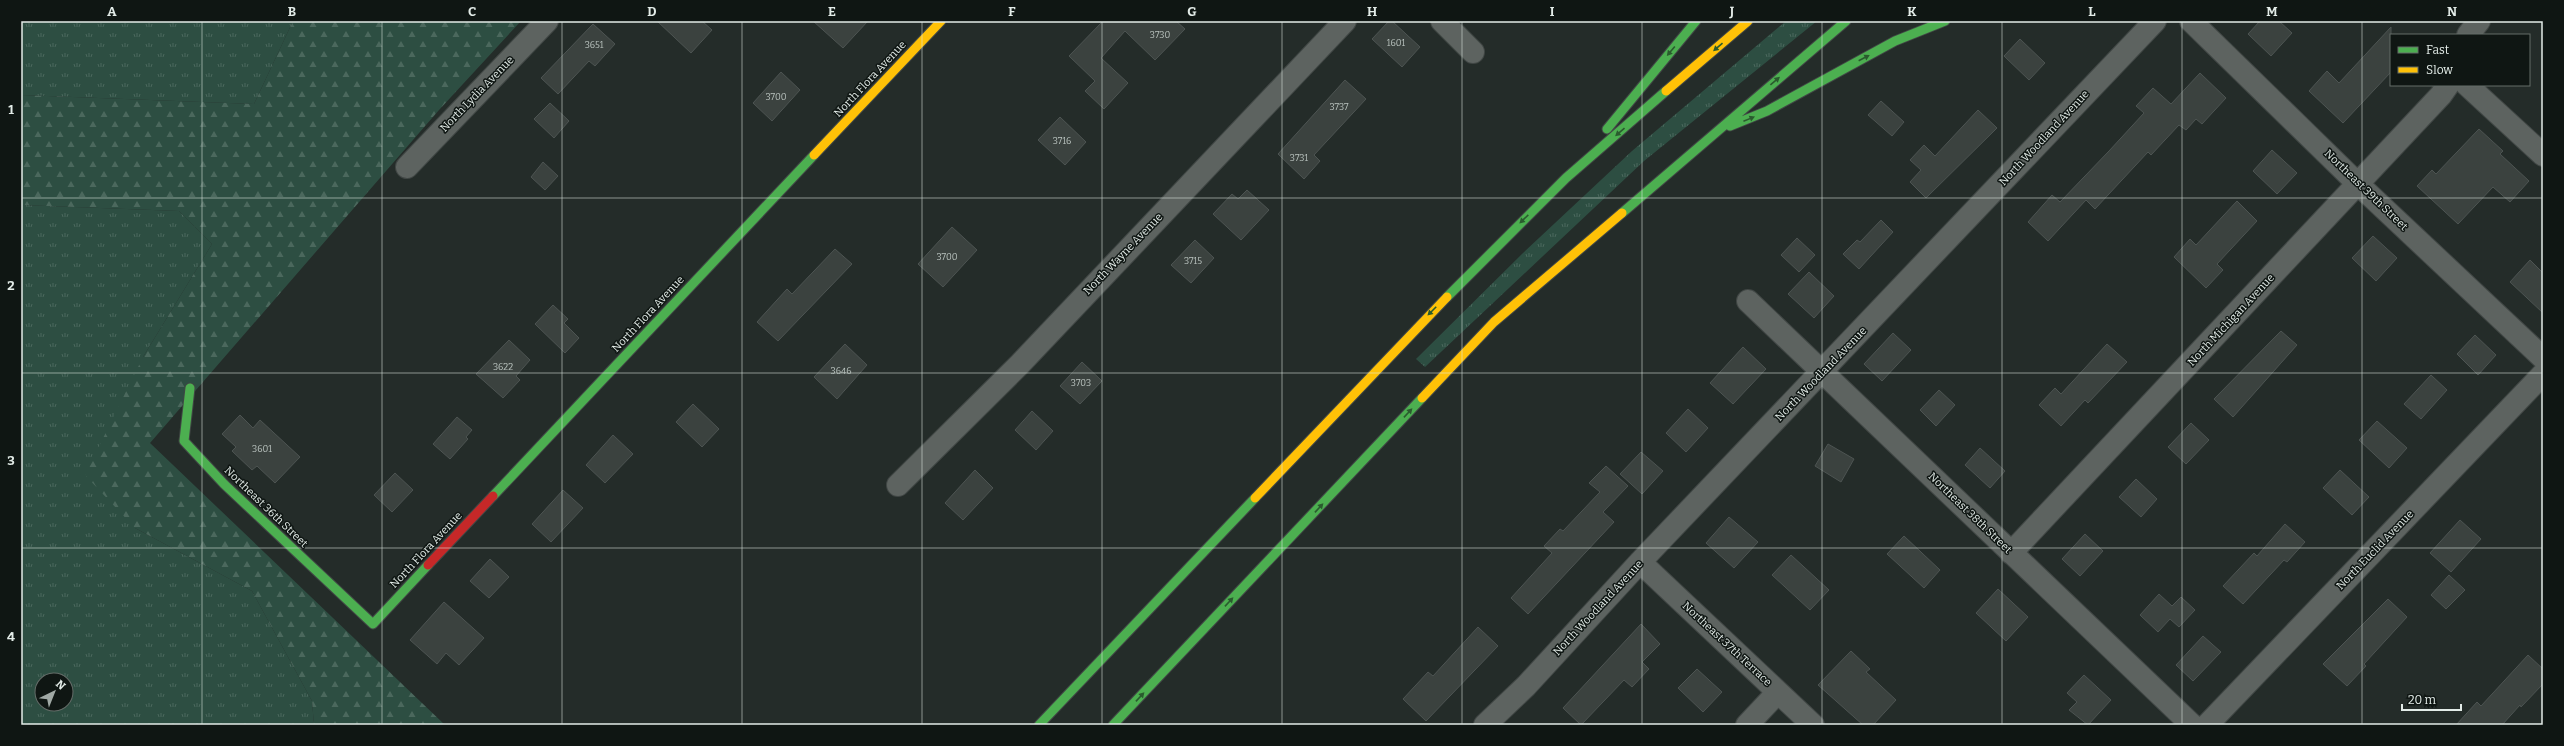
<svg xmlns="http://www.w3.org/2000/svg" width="2564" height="746" font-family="Bitter,serif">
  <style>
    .grass { fill: url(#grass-tufts); fill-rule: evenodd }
    .forest { fill: url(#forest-firs) }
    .building { fill: #3b423f; stroke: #4d5452 }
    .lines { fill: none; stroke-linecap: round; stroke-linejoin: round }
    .street-casing { stroke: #414745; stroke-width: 24 }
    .fast-casing { stroke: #414745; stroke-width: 11 }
    .slow-casing { stroke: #414745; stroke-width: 11 }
    .jam-casing { stroke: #414745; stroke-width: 11 }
    .street { stroke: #5d6360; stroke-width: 22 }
    .fast { stroke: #4caf50; stroke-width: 9 }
    .slow { stroke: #ffc107; stroke-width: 9 }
    .jam { stroke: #c62828; stroke-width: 9 }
    .oneway { fill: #2a5b2e }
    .grid { fill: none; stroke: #e3ece8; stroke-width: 1; stroke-opacity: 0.55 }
    .labels { text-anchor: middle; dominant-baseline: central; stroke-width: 3; stroke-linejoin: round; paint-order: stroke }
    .number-label { font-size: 9px; fill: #b9c2be }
    .street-label { font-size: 11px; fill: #e3ece8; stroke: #0f1613 }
    .neatline { fill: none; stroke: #e3ece8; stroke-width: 1.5 }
    .grid-label { font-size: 13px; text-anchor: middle; font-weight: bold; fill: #e3ece8 }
  </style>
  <defs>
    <pattern id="grass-tufts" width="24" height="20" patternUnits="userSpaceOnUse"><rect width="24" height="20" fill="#2d4e42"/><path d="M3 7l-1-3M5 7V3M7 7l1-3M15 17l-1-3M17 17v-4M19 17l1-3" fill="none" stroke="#4b685d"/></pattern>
    <pattern id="forest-firs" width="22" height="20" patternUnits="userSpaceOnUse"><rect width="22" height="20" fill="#2d4e42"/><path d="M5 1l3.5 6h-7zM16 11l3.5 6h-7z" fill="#4b685d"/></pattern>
  </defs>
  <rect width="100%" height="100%" fill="#242c29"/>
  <!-- grass -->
  <path class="grass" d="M 21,21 L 293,21 L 254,104 L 21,95 Z
    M 1786,21 L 1817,21 L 1644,161 L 1425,367 L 1416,359 L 1523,253 L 1632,151 Z
    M 21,205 L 179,211 L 212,244 L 143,357 L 135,528 L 252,591 L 312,701 L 314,725 L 21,725 ZM 42,680 L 66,680 L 66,704 L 42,704 Z"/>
  <!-- forest -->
  <path class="forest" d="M 293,21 L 521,21 L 439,110 L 150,443 L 445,725 L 314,725 L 312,701 L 252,591 L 135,528 L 85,475 L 143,357 L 212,244 L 179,211 L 21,205 L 21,95 L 254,104 Z"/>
  <!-- building -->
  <path class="building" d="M 657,21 L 702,21 L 712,30 L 691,53 Z
    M 813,21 L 868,21 L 843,48 Z
    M 1103,21 L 1176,21 L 1185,29 L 1155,60 L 1125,31 L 1101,58 L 1128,83 L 1104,109 L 1085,91 L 1095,81 L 1069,56 Z
    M 1389,21 L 1392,21 L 1420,47 L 1402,67 L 1372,39 Z
    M 2260,21 L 2279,21 L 2292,33 L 2271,56 L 2248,34 Z
    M 593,24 L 615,44 L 595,66 L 589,61 L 558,94 L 541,78 Z
    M 2391,27 L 2391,72 L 2343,123 L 2309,91 L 2327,71 L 2339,83 Z
    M 2020,39 L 2045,63 L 2029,80 L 2004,56 Z
    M 781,72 L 800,90 L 772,121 L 753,103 Z
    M 2200,73 L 2226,98 L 2202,124 L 2196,119 L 2186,130 L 2179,125 L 2151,155 L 2148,152 L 2095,209 L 2086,200 L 2048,241 L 2028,222 L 2052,195 L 2060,202 L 2109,151 L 2144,113 L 2136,106 L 2153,88 L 2171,104 Z
    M 1345,80 L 1366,99 L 1314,155 L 1320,161 L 1304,179 L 1278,154 Z
    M 1881,101 L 1904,122 L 1892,136 L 1868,115 Z
    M 550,103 L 569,121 L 554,138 L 534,119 Z
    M 1978,110 L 1997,128 L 1926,198 L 1910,182 L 1921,170 L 1910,160 L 1924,145 L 1935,156 Z
    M 1060,117 L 1086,142 L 1065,165 L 1038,140 Z
    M 2479,129 L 2503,151 L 2500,154 L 2529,181 L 2510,202 L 2493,187 L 2458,224 L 2417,186 L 2432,170 L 2436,174 Z
    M 2272,150 L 2297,173 L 2277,194 L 2253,171 Z
    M 543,162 L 558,176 L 545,190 L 531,177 Z
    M 1247,190 L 1269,210 L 1241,240 L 1213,214 L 1232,194 L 1238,199 Z
    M 2237,201 L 2257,221 L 2217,264 L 2223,270 L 2206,288 L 2174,257 L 2190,239 L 2196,245 Z
    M 1881,220 L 1893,232 L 1859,269 L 1843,254 L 1857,240 L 1860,242 Z
    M 952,227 L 977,250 L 943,287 L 918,264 Z
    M 2373,236 L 2397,258 L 2376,281 L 2352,258 Z
    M 1797,238 L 1815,255 L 1799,272 L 1781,255 Z
    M 1195,240 L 1214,258 L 1191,283 L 1171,265 Z
    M 835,249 L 852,264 L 778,341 L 757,322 L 787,289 L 792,294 Z
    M 2530,260 L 2543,273 L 2543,313 L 2510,282 Z
    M 1809,272 L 1834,296 L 1814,318 L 1788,294 Z
    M 553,305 L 568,319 L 564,323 L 579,338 L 565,353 L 535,324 Z
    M 2281,331 L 2297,345 L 2233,417 L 2214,399 Z
    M 1893,333 L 1911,350 L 1882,381 L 1864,364 Z
    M 2475,335 L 2496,355 L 2478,375 L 2457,354 Z
    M 509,340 L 530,360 L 516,376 L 520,380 L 503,398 L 476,374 Z
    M 845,344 L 867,365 L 837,399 L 814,377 Z
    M 2107,344 L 2127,362 L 2088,403 L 2085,400 L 2061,426 L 2039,405 L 2055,388 L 2061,394 Z
    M 1743,347 L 1766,369 L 1733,404 L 1710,383 Z
    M 1082,362 L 1102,381 L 1080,404 L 1060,386 Z
    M 2431,375 L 2447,390 L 2421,419 L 2404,404 Z
    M 1939,390 L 1955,405 L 1936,426 L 1920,410 Z
    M 693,404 L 719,429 L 702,447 L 676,422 Z
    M 1688,409 L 1708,428 L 1686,452 L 1666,433 Z
    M 1032,411 L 1053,431 L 1036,450 L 1015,430 Z
    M 240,415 L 253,428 L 260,420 L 300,457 L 275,483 L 257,466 L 252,470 L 232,451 L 236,447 L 222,434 Z
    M 457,417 L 472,430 L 466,437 L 468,439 L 450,459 L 433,444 Z
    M 2377,421 L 2407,448 L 2389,468 L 2359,440 Z
    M 2191,423 L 2209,440 L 2186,464 L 2168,447 Z
    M 613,435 L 633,454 L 605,483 L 586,465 Z
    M 1828,444 L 1854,459 L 1841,482 L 1815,466 Z
    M 1980,448 L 2005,471 L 1990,488 L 1965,465 Z
    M 1641,452 L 1663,471 L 1642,494 L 1620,474 Z
    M 1606,466 L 1628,486 L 1603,512 L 1614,522 L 1528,614 L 1511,598 L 1552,553 L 1544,546 L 1560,529 L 1563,531 L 1600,492 L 1589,483 Z
    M 975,470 L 993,488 L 963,520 L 945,503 Z
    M 2340,470 L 2369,497 L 2352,515 L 2323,488 Z
    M 395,473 L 413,490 L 392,512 L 374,495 Z
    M 2136,479 L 2157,499 L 2141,517 L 2119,497 Z
    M 563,490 L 583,508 L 551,542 L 532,524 Z
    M 1729,517 L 1758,542 L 1734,568 L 1706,543 Z
    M 2460,520 L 2481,539 L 2451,572 L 2430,553 Z
    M 2285,524 L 2305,542 L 2287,562 L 2284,560 L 2243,604 L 2223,586 L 2254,553 L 2257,556 Z
    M 2085,534 L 2103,551 L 2080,576 L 2062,559 Z
    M 1904,536 L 1940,570 L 1924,588 L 1887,554 Z
    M 1791,555 L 1829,590 L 1810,610 L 1772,575 Z
    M 490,559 L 509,577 L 489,598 L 470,581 Z
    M 2449,575 L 2465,590 L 2446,609 L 2431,595 Z
    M 1998,589 L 2028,617 L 2006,641 L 1976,613 Z
    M 2159,594 L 2172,606 L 2181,597 L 2195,610 L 2179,627 L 2170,619 L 2158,632 L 2140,615 Z
    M 2388,599 L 2407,617 L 2364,664 L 2366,666 L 2347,686 L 2323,664 Z
    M 444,602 L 484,638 L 459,665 L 446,653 L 437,664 L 410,640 Z
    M 1641,624 L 1660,644 L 1642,662 L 1649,669 L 1632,687 L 1624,680 L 1581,725 L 1563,708 Z
    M 1478,627 L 1498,646 L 1426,721 L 1403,699 L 1428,672 L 1433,676 Z
    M 2203,636 L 2221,652 L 2193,681 L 2176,665 Z
    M 1851,651 L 1870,669 L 1866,672 L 1896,700 L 1873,725 L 1863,725 L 1818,685 Z
    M 2528,655 L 2543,669 L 2543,684 L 2521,707 L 2520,705 L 2502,725 L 2456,725 L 2477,702 L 2481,706 Z
    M 1697,669 L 1722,692 L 1703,712 L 1678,688 Z
    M 2084,675 L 2111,700 L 2088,725 L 2069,710 L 2077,702 L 2067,693 Z"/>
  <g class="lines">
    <defs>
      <path id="street" d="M 1442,21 L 1473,52
        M 2191,21 L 2359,185 L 2543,358
        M 2468,35 L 2479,21
        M 2467,85 L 2543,155
        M 407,167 L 547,21
        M 1748,301 L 2192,725
        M 898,485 L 1020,364 L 1345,21
        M 2011,553 L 2441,95 L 2448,85
        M 1640,562 L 1813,725
        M 1485,725 L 1526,686 L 1640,562 L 2155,21
        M 1747,725 L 1778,692
        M 2207,725 L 2543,374"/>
      <path id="fast" d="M 1730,126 L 1767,111 L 1895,41 L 1945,21
        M 1607,129 L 1696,21
        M 1622,213 L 1846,21
        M 1447,297 L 1566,178 L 1666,91
        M 190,388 L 184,441 L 224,484 L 373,624 L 428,565
        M 493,496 L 814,155
        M 1039,725 L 1255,498
        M 1113,725 L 1422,398"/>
      <path id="slow" d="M 1666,91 L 1748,21
        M 814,155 L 941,21
        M 1422,398 L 1494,322 L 1622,213
        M 1255,498 L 1447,297"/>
      <path id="jam" d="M 428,565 L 493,496"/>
    </defs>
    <!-- street casing -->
    <use href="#street" class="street-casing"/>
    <!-- fast casing -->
    <use href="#fast" class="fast-casing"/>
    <!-- slow casing -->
    <use href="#slow" class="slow-casing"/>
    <!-- jam casing -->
    <use href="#jam" class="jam-casing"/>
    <!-- street -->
    <use href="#street" class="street"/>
    <!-- fast -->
    <use href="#fast" class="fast"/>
    <!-- slow -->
    <use href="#slow" class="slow"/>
    <!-- jam -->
    <use href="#jam" class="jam"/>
  </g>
  <!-- one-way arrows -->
  <defs><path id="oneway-solid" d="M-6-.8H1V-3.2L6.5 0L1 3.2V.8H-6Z"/></defs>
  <g class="oneway">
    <use href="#oneway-solid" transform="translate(1718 47) rotate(139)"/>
    <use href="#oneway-solid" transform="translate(1671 51) rotate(130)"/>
    <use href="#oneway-solid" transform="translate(1864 58) rotate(-27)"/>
    <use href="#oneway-solid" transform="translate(1775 81) rotate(-40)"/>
    <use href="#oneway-solid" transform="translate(1749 119) rotate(-22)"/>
    <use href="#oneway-solid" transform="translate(1620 132) rotate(139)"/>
    <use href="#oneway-solid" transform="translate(1524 219) rotate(136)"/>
    <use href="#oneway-solid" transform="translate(1432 311) rotate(135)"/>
    <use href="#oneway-solid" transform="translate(1408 413) rotate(-47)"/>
    <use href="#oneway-solid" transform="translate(1319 508) rotate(-47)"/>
    <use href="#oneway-solid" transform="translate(1229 602) rotate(-47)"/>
    <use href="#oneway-solid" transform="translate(1140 697) rotate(-47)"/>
  </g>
  <!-- grid -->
  <path class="grid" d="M 202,21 L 202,725M 382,21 L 382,725M 562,21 L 562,725M 742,21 L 742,725M 922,21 L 922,725M 1102,21 L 1102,725M 1282,21 L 1282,725M 1462,21 L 1462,725M 1642,21 L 1642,725M 1822,21 L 1822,725M 2002,21 L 2002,725M 2182,21 L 2182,725M 2362,21 L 2362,725M 21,198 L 2543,198M 21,373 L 2543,373M 21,548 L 2543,548"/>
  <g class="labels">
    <!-- number labels -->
    <g class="number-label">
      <text x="1160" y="35">3730</text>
      <text x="1396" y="43">1601</text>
      <text x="594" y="45">3651</text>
      <text x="776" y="97">3700</text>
      <text x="1339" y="107">3737</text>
      <text x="1062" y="141">3716</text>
      <text x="1299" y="158">3731</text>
      <text x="947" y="257">3700</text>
      <text x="1193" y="261">3715</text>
      <text x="503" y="367">3622</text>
      <text x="841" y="371">3646</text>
      <text x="1081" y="383">3703</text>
      <text x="262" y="449">3601</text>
    </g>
    <!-- street labels -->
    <g class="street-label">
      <text transform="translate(870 79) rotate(-47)">North Flora Avenue</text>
      <text transform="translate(477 94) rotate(-46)">North Lydia Avenue</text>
      <text transform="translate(2044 138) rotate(-47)">North Woodland Avenue</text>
      <text transform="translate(2366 190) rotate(44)">Northeast 39th Street</text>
      <text transform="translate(1123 254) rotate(-46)">North Wayne Avenue</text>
      <text transform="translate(648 314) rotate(-47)">North Flora Avenue</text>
      <text transform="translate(2231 320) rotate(-47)">North Michigan Avenue</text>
      <text transform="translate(1821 374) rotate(-46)">North Woodland Avenue</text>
      <text transform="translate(266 507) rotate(44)">Northeast 36th Street</text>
      <text transform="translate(1970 513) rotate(44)">Northeast 38th Street</text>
      <text transform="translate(426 550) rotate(-47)">North Flora Avenue</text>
      <text transform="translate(2375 550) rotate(-46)">North Euclid Avenue</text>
      <text transform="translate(1598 608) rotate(-47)">North Woodland Avenue</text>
      <text transform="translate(1727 644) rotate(43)">Northeast 37th Terrace</text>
    </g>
  </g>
  <!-- border -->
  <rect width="2564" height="746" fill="none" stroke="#0f1613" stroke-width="44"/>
  <!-- legend -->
  <rect x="2390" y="34" width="140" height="52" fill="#0f1613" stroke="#646c68"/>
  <rect x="2398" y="47" width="20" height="6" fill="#4caf50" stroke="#646c68"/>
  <text x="2426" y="54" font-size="12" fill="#e3ece8">Fast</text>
  <rect x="2398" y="67" width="20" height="6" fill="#ffc107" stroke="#646c68"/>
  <text x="2426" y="74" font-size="12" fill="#e3ece8">Slow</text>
  <!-- north arrow -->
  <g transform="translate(54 692) rotate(43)"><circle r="19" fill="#0f1613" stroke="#646c68"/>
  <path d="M0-3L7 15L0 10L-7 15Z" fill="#a0a9a5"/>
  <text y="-6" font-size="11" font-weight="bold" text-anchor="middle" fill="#e3ece8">N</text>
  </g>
  <!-- scale -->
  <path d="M2402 704v6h59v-6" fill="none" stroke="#e3ece8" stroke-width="2"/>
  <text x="2408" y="704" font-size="12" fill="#e3ece8" stroke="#0f1613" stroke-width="3" paint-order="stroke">20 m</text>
  <rect x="22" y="22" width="2520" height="702" class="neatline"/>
  <g class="grid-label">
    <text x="112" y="16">A</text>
    <text x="292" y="16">B</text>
    <text x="472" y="16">C</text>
    <text x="652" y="16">D</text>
    <text x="832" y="16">E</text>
    <text x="1012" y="16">F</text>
    <text x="1192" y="16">G</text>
    <text x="1372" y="16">H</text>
    <text x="1552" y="16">I</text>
    <text x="1732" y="16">J</text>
    <text x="1912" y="16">K</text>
    <text x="2092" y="16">L</text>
    <text x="2272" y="16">M</text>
    <text x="2452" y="16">N</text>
    <text x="11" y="114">1</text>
    <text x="11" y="290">2</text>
    <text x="11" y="465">3</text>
    <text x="11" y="641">4</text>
  </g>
</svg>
